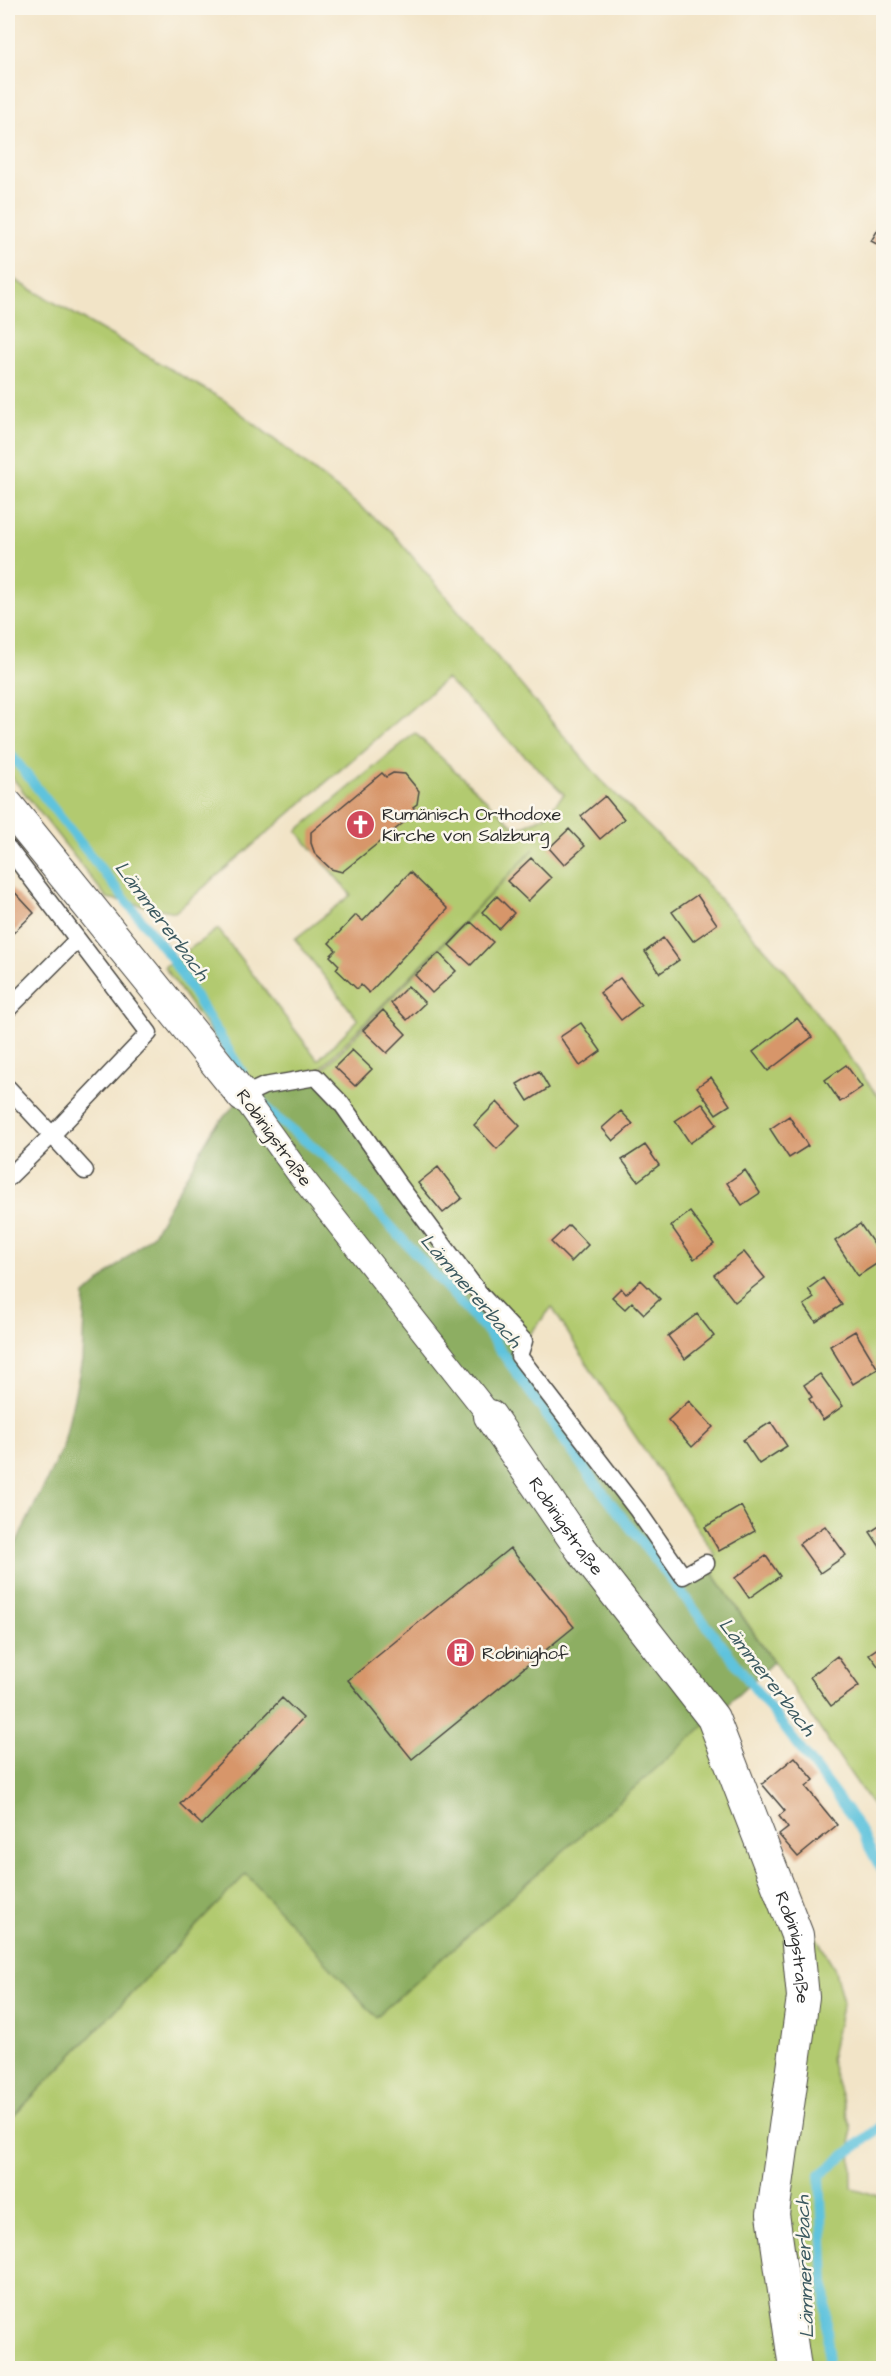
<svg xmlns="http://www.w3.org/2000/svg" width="891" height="2376" font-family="'Architects Daughter',sans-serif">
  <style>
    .green { fill: #b2ca70; stroke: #6e7a4e; stroke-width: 1.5 }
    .forest { fill: #8dae62; stroke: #5c6c46; stroke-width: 1.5 }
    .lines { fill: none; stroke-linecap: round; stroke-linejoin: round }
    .stream { stroke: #5fc3dd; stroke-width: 10 }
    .building { fill: #d7966a }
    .service-casing { stroke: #494742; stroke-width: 19 }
    .pedestrian-casing { stroke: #494742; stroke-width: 26 }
    .minor-casing { stroke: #494742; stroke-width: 34 }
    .service { stroke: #fff; stroke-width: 16 }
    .pedestrian { stroke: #fff; stroke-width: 24 }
    .minor { stroke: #fff; stroke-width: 32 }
    .labels { text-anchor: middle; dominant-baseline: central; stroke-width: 5; stroke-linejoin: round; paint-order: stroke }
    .poi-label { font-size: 18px; fill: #2b2b2b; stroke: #fbf7ec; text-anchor: start }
    .street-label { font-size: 18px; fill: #2b2b2b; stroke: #fbf7ec }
    .water-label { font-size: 20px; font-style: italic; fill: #3b5960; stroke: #fbf7ec }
  </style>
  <rect width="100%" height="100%" fill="#fbf7ec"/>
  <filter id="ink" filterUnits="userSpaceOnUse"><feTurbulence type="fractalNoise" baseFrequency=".0167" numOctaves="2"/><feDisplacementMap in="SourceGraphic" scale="12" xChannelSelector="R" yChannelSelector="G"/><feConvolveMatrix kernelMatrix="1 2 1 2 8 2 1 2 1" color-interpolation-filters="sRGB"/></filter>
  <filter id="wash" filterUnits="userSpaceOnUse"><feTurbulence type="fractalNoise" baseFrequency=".008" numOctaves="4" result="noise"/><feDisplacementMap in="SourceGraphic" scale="24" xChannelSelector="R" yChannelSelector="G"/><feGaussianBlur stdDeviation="1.35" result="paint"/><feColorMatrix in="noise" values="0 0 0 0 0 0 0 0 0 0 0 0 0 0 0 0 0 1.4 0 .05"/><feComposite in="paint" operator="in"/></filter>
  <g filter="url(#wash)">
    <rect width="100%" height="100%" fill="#f2e4c7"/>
    <!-- green -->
    <path class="green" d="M 8,276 L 224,400 L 391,531 L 600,779 L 698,875 L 787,973 L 883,1103 L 883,1821 L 706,1563 L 716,1556 L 594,1375 L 552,1307 L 524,1341 L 316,1077 L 534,849 L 320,1069 L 246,1083 L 164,967 L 218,929 L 318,1060 L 358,1020 L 295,939 L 351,895 L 297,831 L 415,733 L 517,829 L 545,816 L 564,794 L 446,679 L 175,912 L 107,898 L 8,772 Z
      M 713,1718 L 797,1935 L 773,2214 L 795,2368 L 8,2368 L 8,2122 L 246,1874 Z
      M 800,1929 L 812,1930 L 834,1967 L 843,2002 L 830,2060 L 851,2127 L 852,2188 L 879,2196 L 884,2240 L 884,2368 L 796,2368 L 783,2252 Z"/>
    <!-- forest -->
    <path class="forest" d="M 316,1077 L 524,1341 L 519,1356 L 683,1576 L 706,1563 L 773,1662 L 713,1718 L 376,2017 L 246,1874 L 8,2122 L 8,1560 L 63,1447 L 82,1361 L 85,1295 L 153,1234 L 213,1129 L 243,1096 Z"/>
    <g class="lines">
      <!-- stream -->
      <path class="stream" d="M 8,751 L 172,959 L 242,1072
        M 252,1087 L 270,1113 L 331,1161 L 489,1334 L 583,1467 L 725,1649 L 855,1821 L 884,1875
        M 827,2368 L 828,2349 L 820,2175 L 884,2124"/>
    </g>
    <g id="blocks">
      <!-- building -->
      <path class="building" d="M 884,220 L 884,248 L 871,241 Z
        M 382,773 L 386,777 L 393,773 L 405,774 L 419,791 L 417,804 L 413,807 L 417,812 L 342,872 L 331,869 L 315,854 L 311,843 L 311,832 Z
        M 605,796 L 624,819 L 600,839 L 581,816 Z
        M 569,829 L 585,846 L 564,865 L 549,848 Z
        M 531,858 L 551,878 L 528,901 L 507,881 Z
        M 410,872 L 448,909 L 369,993 L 361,985 L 357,989 L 336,969 L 339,965 L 330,956 L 336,950 L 329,943 L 356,915 L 363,921 Z
        M 8,885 L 34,913 L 8,938 Z
        M 697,895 L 717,924 L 693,941 L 672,912 Z
        M 497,896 L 514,913 L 499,929 L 482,912 Z
        M 471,922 L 493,942 L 471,965 L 449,945 Z
        M 663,938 L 679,960 L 660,973 L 645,952 Z
        M 439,953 L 456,971 L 432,993 L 415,975 Z
        M 620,978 L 641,1005 L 621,1020 L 600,993 Z
        M 408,986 L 425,1003 L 407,1020 L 391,1003 Z
        M 383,1010 L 406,1034 L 387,1053 L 363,1030 Z
        M 797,1018 L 812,1037 L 768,1071 L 753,1052 Z
        M 581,1023 L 601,1051 L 580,1066 L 560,1037 Z
        M 352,1050 L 372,1069 L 355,1086 L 335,1067 Z
        M 846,1065 L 862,1087 L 840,1102 L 825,1080 Z
        M 539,1071 L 549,1088 L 528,1101 L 517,1084 Z
        M 711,1077 L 730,1105 L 716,1114 L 697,1087 Z
        M 497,1102 L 520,1126 L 497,1149 L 474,1125 Z
        M 702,1103 L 717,1124 L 690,1143 L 675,1121 Z
        M 621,1111 L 633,1124 L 613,1141 L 602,1128 Z
        M 789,1116 L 808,1146 L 789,1158 L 770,1129 Z
        M 645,1145 L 659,1165 L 638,1181 L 622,1160 Z
        M 438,1167 L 462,1198 L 443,1213 L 418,1183 Z
        M 745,1170 L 760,1193 L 742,1205 L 727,1183 Z
        M 690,1212 L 714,1244 L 694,1259 L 671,1226 Z
        M 860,1224 L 884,1259 L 858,1276 L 835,1241 Z
        M 569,1225 L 588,1245 L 571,1262 L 551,1242 Z
        M 744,1252 L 765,1278 L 735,1302 L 714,1275 Z
        M 823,1278 L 842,1305 L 816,1322 L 804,1305 L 814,1298 L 808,1289 Z
        M 641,1280 L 660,1299 L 644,1314 L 632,1302 L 625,1309 L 612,1297 L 621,1288 L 626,1294 Z
        M 697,1314 L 714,1336 L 685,1359 L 668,1336 Z
        M 855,1331 L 878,1369 L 853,1384 L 830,1346 Z
        M 820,1374 L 843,1406 L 823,1420 L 809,1399 L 812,1397 L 804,1385 Z
        M 689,1401 L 713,1427 L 692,1447 L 668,1420 Z
        M 771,1422 L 787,1446 L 759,1464 L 743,1440 Z
        M 741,1506 L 755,1531 L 719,1551 L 705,1527 Z
        M 884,1523 L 884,1553 L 870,1532 Z
        M 825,1526 L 846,1555 L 820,1573 L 799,1544 Z
        M 510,1548 L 574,1627 L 412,1759 L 348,1680 Z
        M 766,1556 L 780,1576 L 749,1598 L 735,1578 Z
        M 884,1644 L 884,1674 L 869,1654 Z
        M 837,1656 L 859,1686 L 831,1706 L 810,1677 Z
        M 282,1698 L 303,1718 L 202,1825 L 180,1804 Z
        M 884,1753 L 884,1771 L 875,1758 Z
        M 795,1757 L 814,1780 L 806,1787 L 837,1825 L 798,1857 L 779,1835 L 788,1828 L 779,1816 L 785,1811 L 762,1784 Z"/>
    </g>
  </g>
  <g filter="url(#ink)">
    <use href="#blocks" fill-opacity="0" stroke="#494742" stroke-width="1.5"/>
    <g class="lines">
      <defs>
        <path id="service" d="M 8,848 L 149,1033 L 52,1135 L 8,1088
          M 8,1009 L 77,940
          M 243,1096 L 264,1086 L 316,1077 L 341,1103 L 399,1185 L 480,1294 L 524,1341 L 519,1356 L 638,1511 L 683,1576 L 706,1563
          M 8,1178 L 52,1135 L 85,1171"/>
        <path id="pedestrian" d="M 243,1096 L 297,1171 L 490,1416"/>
        <g id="minor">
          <path d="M 8,806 L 243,1096"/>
          <path id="s1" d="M 490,1416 L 581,1549 L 713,1718 L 797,1935 L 803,1997 L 773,2214 L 795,2368"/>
        </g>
      </defs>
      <!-- service casing -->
      <use href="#service" class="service-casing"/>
      <!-- pedestrian casing -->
      <use href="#pedestrian" class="pedestrian-casing"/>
      <!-- minor casing -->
      <use href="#minor" class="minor-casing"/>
      <!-- service -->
      <use href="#service" class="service"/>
      <!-- pedestrian -->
      <use href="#pedestrian" class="pedestrian"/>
      <!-- minor -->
      <use href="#minor" class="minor"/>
    </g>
  </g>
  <!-- icons -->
  <defs>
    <symbol id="church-disc" viewBox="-11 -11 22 22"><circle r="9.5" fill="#d1495b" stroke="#fbf7ec"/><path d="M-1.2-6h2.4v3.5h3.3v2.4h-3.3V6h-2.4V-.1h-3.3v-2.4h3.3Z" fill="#fff"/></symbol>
    <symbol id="building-disc" viewBox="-11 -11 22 22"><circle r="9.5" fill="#d1495b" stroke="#fbf7ec"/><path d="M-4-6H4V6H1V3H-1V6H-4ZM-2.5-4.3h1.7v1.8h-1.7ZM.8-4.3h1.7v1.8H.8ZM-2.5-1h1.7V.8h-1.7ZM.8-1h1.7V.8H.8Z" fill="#fff"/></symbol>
  </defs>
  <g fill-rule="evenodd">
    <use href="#church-disc" x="344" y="808" width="33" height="33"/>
    <use href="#building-disc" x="444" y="1636" width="33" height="33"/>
  </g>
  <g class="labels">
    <!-- poi labels -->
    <g class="poi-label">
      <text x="382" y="814">Rumänisch Orthodoxe<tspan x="382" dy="21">Kirche von Salzburg</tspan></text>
      <text x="482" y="1653">Robinighof</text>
    </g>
    <!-- street labels -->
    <g class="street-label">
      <text transform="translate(274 1138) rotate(54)">Robinigstraße</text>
      <text stroke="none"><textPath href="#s1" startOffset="134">Robinigstraße</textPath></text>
      <text stroke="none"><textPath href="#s1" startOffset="620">Robinigstraße</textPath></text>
    </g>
    <!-- water labels -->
    <g class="water-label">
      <text transform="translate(162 921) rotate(53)">Lämmererbach</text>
      <text transform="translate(471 1291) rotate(49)">Lämmererbach</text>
      <text transform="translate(767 1677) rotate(52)">Lämmererbach</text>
      <text transform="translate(805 2267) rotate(-92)">Lämmererbach</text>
    </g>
  </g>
  <!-- margin -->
  <rect width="891" height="2376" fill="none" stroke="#fbf7ec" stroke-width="30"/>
</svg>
